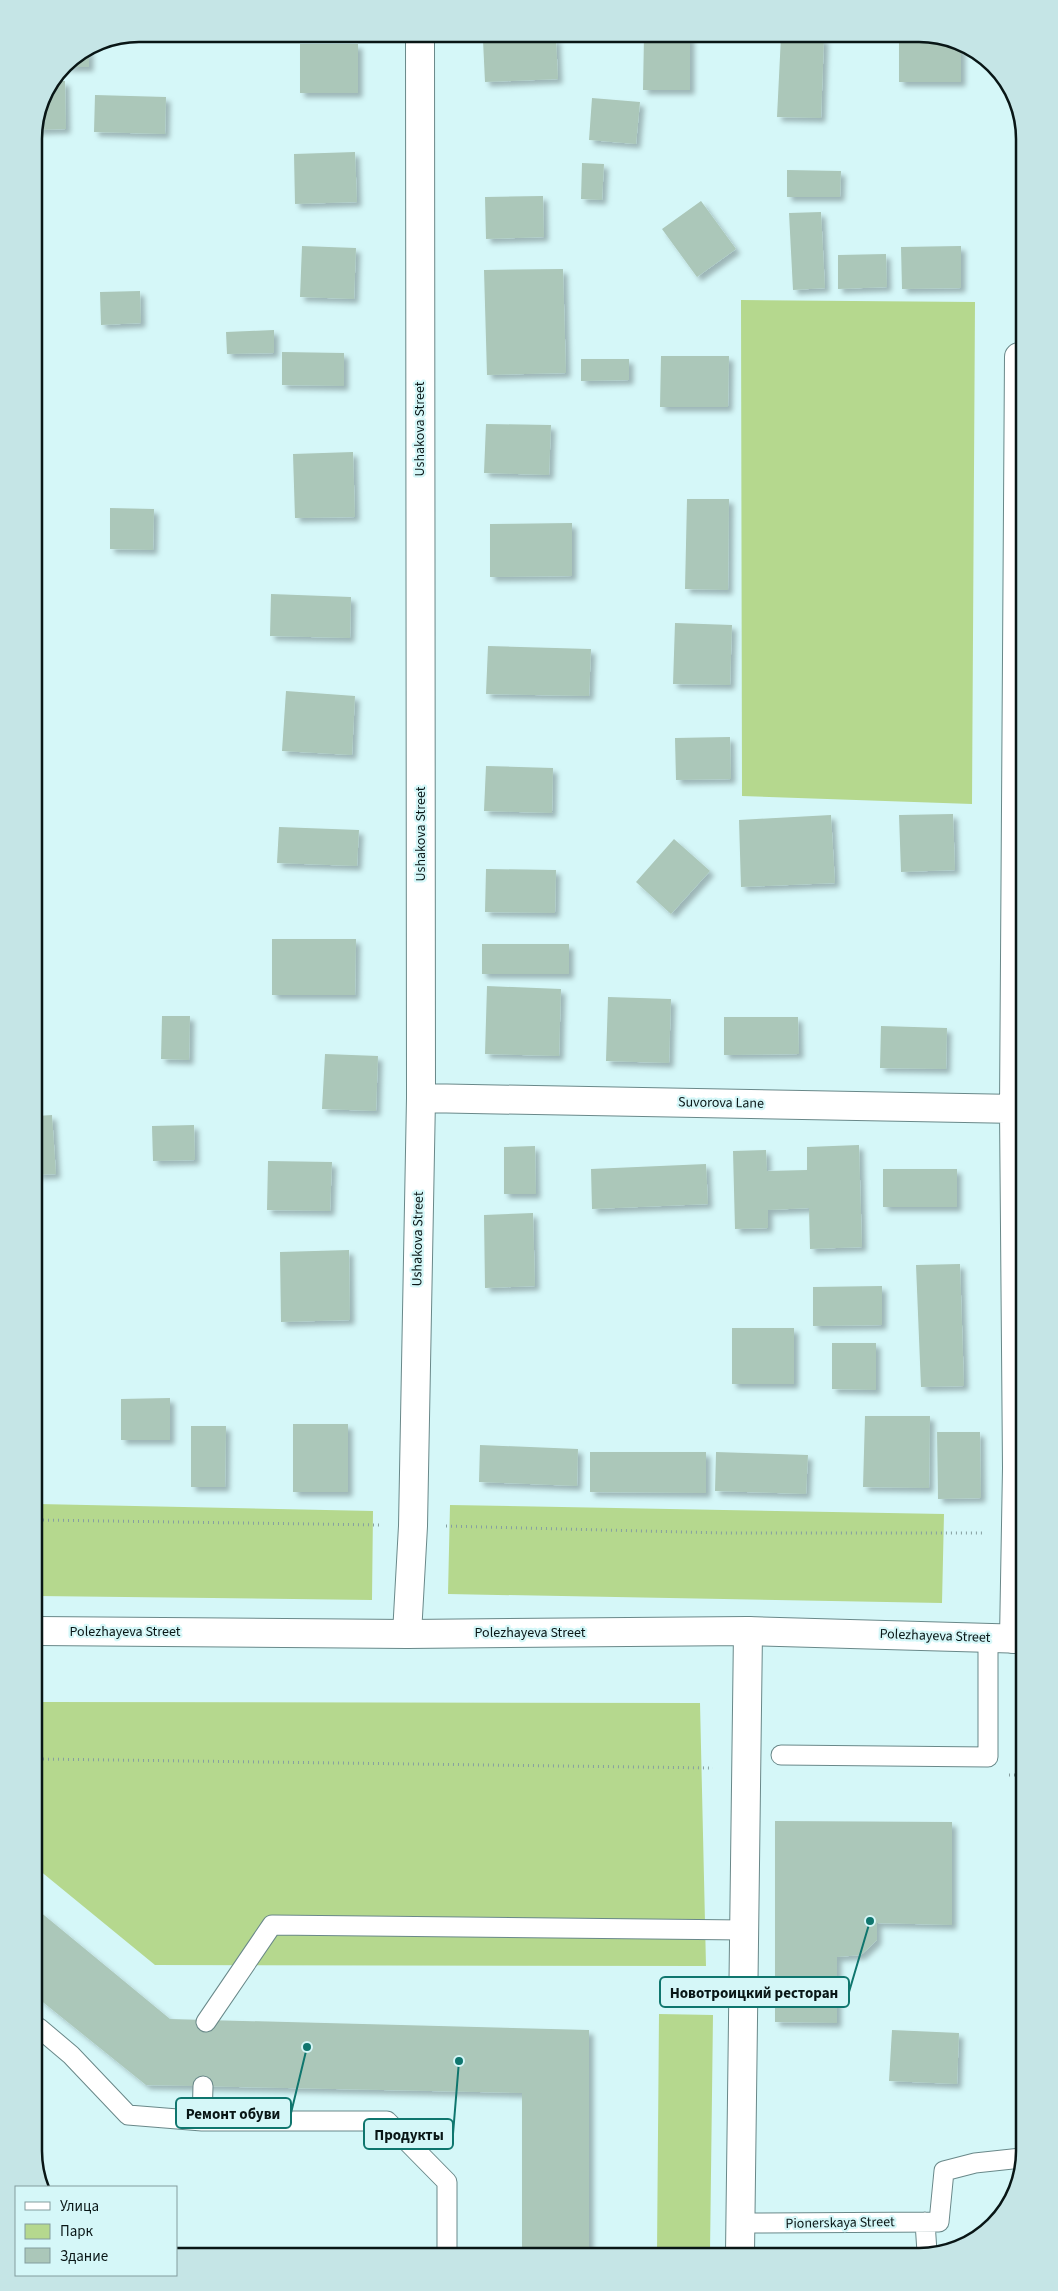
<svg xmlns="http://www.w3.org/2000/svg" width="1058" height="2291" font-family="'Source Sans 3',sans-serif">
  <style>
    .green { fill: #b5d88e }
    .building { fill: #abc7b9; filter: url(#shadow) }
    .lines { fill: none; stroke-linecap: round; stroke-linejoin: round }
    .service-casing { stroke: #698889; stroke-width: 21 }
    .minor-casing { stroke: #698889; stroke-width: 30 }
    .primary-casing { stroke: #698889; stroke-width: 30 }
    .path { stroke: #869fa0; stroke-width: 3; stroke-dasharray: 1 4; stroke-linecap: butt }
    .service { stroke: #fff; stroke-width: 19 }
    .minor { stroke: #fff; stroke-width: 28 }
    .primary { stroke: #fff; stroke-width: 28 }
    .labels { text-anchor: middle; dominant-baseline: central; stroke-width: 4.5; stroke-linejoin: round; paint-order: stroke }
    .street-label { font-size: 14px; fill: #091616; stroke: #d5f7f8 }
    .rim { fill: none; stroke: #091616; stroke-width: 2.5 }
    .leader { fill: none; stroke: #0f766e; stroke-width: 2 }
    .callout-dot { fill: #0f766e; stroke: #d5f7f8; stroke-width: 2 }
    .callout { fill: #d5f7f8; stroke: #0f766e; stroke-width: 2 }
    .callout-label { font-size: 15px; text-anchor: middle; font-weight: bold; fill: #091616 }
  </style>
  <defs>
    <filter id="shadow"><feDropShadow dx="4.5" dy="4.5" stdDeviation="2.5" flood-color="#0004"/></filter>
  </defs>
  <rect width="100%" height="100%" fill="#d5f7f8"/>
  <!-- green -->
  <path class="green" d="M 741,300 L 975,302 L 972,804 L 742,796 Z
    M 38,1504 L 373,1511 L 372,1600 L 38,1596 Z
    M 450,1505 L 944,1514 L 942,1603 L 448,1594 Z
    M 38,1702 L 700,1703 L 706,1966 L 155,1965 L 39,1870 Z
    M 659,2014 L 713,2015 L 710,2253 L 657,2253 Z"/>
  <!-- building -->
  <path class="building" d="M 644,36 L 690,36 L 690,90 L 643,90 Z
    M 781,36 L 824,38 L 821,118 L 777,117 Z
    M 556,38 L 558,79 L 485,82 L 483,40 Z
    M 940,39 L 961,48 L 961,82 L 899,82 L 899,40 Z
    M 300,44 L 358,44 L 358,93 L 300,93 Z
    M 89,48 L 89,67 L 64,67 L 65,65 Z
    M 54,81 L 65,81 L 66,129 L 35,130 L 42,99 Z
    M 95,95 L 166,97 L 165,134 L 94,132 Z
    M 592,98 L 640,102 L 636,144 L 589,140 Z
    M 355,152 L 357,202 L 295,204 L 294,154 Z
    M 582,163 L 604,164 L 602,200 L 581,199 Z
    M 787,170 L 841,171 L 840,197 L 787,197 Z
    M 543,196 L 544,237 L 486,239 L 485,197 Z
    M 701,201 L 736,249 L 697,277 L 662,229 Z
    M 821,212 L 825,288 L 793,290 L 789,213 Z
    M 302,246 L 356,248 L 354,299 L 300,297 Z
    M 961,246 L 961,288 L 902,289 L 901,247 Z
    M 886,254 L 887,287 L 838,289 L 838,255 Z
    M 563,269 L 566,373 L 487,375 L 484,270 Z
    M 140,291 L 141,323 L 101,325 L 100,292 Z
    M 274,330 L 274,353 L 227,354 L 226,332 Z
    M 282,352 L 344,353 L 344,386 L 282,385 Z
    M 661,356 L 729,356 L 728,407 L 660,407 Z
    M 581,359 L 629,359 L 629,380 L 581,381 Z
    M 486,424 L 551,425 L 549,475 L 484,473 Z
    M 353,452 L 355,517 L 295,518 L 293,454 Z
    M 687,499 L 729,499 L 728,590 L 685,589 Z
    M 110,508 L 154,509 L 153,550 L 110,549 Z
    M 572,523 L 572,576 L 490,577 L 490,524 Z
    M 271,594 L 351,597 L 350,638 L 270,636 Z
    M 675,623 L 732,625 L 730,685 L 673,684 Z
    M 488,646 L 591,649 L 589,696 L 486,694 Z
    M 286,691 L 355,696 L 352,755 L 282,751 Z
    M 730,737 L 731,779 L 676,780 L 675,738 Z
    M 486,766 L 553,768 L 552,813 L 484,811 Z
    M 953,814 L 955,870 L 901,872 L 899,815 Z
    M 831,815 L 835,883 L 741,887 L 739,820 Z
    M 279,827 L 359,830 L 357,866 L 277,863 Z
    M 674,839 L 710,871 L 671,914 L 636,882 Z
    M 486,869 L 556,870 L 555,913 L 485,912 Z
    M 272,939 L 356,939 L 355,995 L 272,995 Z
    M 482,944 L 569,944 L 569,974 L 482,974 Z
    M 487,986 L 561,989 L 559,1056 L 485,1054 Z
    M 608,997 L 671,999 L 669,1063 L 606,1061 Z
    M 162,1016 L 190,1016 L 189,1060 L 161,1059 Z
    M 724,1017 L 798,1017 L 799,1054 L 724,1055 Z
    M 881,1026 L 947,1028 L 946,1069 L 880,1068 Z
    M 325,1054 L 378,1056 L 376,1111 L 322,1109 Z
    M 52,1115 L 56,1174 L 37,1175 L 37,1116 Z
    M 194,1125 L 195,1160 L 153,1161 L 152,1126 Z
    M 859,1145 L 862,1247 L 810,1249 L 809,1208 L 768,1210 L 768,1228 L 735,1229 L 733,1151 L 766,1150 L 767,1171 L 807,1170 L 807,1147 Z
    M 535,1146 L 536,1194 L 504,1194 L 504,1147 Z
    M 268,1161 L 332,1162 L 330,1211 L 267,1210 Z
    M 706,1164 L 708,1204 L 592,1209 L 591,1169 Z
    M 883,1169 L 957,1169 L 957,1207 L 883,1207 Z
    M 533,1213 L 535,1286 L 485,1288 L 484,1215 Z
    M 349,1250 L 350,1320 L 281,1322 L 280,1252 Z
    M 960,1264 L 964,1386 L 921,1387 L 916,1265 Z
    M 882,1286 L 882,1325 L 813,1326 L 813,1287 Z
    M 732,1328 L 794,1328 L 794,1384 L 732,1384 Z
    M 832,1343 L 876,1343 L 876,1390 L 832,1389 Z
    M 170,1398 L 170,1440 L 121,1440 L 121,1399 Z
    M 865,1416 L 930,1416 L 929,1488 L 863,1487 Z
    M 293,1424 L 348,1424 L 348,1492 L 293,1492 Z
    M 191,1426 L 226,1426 L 225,1487 L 191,1487 Z
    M 937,1432 L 980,1432 L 981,1498 L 938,1499 Z
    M 480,1445 L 578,1449 L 577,1486 L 479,1482 Z
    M 590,1452 L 706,1452 L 706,1493 L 590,1492 Z
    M 716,1452 L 808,1455 L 806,1494 L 715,1491 Z
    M 775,1821 L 952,1822 L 952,1925 L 877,1923 L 877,1940 L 861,1955 L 837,1957 L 837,2023 L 775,2022 Z
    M 39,1911 L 170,2019 L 589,2030 L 589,2254 L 522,2254 L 522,2093 L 146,2085 L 39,1999 Z
    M 892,2030 L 959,2033 L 957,2084 L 889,2081 Z"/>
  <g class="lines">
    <defs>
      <path id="service" d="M 781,1755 L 988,1757 L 988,1638
        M 206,2022 L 272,1925 L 744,1930
        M 39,2028 L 71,2055 L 128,2115 L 202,2121 L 387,2121 L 447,2182 L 447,2255
        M 202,2121 L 203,2086
        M 925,2222 L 927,2252
        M 741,2223 L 939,2222 L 944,2171 L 975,2163 L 1022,2158"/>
      <path id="minor" d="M 421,1098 L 1021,1109
        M 407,1634 L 413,1526 L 421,1098 L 420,34
        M 1014,1639 L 1017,1468 L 1014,1109 L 1019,357
        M 740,2253 L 748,1631"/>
      <path id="primary" d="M 38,1631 L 407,1634 L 748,1631 L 1023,1639"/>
    </defs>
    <!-- service casing -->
    <use href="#service" class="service-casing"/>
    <!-- minor casing -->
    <use href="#minor" class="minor-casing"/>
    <!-- primary casing -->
    <use href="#primary" class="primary-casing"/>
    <!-- path -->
    <path class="path" d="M 38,1520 L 380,1525
      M 446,1526 L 724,1533 L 984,1533
      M 38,1759 L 713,1768
      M 1009,1775 L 1023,1775"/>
    <!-- service -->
    <use href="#service" class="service"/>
    <!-- minor -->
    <use href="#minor" class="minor"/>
    <!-- primary -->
    <use href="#primary" class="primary"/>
  </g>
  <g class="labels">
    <!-- street labels -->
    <g class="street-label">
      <text transform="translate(420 429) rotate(-90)">Ushakova Street</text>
      <text transform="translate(421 834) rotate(-90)">Ushakova Street</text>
      <text transform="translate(721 1103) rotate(1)">Suvorova Lane</text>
      <text transform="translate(418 1239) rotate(-89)">Ushakova Street</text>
      <text x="125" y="1632">Polezhayeva Street</text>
      <text x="530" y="1633">Polezhayeva Street</text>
      <text transform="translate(935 1636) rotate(2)">Polezhayeva Street</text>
      <text transform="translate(840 2223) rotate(-1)">Pionerskaya Street</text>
    </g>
  </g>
  <!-- crop -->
  <path d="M0 0H1058V2291H0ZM139 42H919A97 97 0 0 1 1016 139V2151A97 97 0 0 1 919 2248H139A97 97 0 0 1 42 2151V139A97 97 0 0 1 139 42Z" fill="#c5e5e6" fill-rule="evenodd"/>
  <path class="rim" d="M139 42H919A97 97 0 0 1 1016 139V2151A97 97 0 0 1 919 2248H139A97 97 0 0 1 42 2151V139A97 97 0 0 1 139 42Z"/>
  <!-- callouts -->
  <path class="leader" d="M870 1921L849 1992M307 2047L291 2113M459 2061L453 2134"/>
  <g class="callout-dot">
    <circle cx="870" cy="1921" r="5"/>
    <circle cx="307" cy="2047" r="5"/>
    <circle cx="459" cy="2061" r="5"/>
  </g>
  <g class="callout">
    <rect x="660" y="1977" width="189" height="30" rx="5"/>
    <rect x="176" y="2098" width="115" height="30" rx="5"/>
    <rect x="364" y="2119" width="89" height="30" rx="5"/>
  </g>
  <g class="callout-label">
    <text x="754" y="1998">Новотроицкий ресторан</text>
    <text x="233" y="2119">Ремонт обуви</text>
    <text x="409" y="2140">Продукты</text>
  </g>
  <!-- legend -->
  <rect x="15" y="2186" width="162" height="90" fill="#d5f7f8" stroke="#839d9e"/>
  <rect x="25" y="2202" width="25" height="8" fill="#ffffff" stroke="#839d9e"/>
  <text x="60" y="2211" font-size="15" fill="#091616">Улица</text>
  <rect x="25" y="2224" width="25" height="15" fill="#b5d88e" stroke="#839d9e"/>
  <text x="60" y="2236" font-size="15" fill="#091616">Парк</text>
  <rect x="25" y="2248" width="25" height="15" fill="#abc7b9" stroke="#839d9e"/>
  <text x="60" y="2261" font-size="15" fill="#091616">Здание</text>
</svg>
